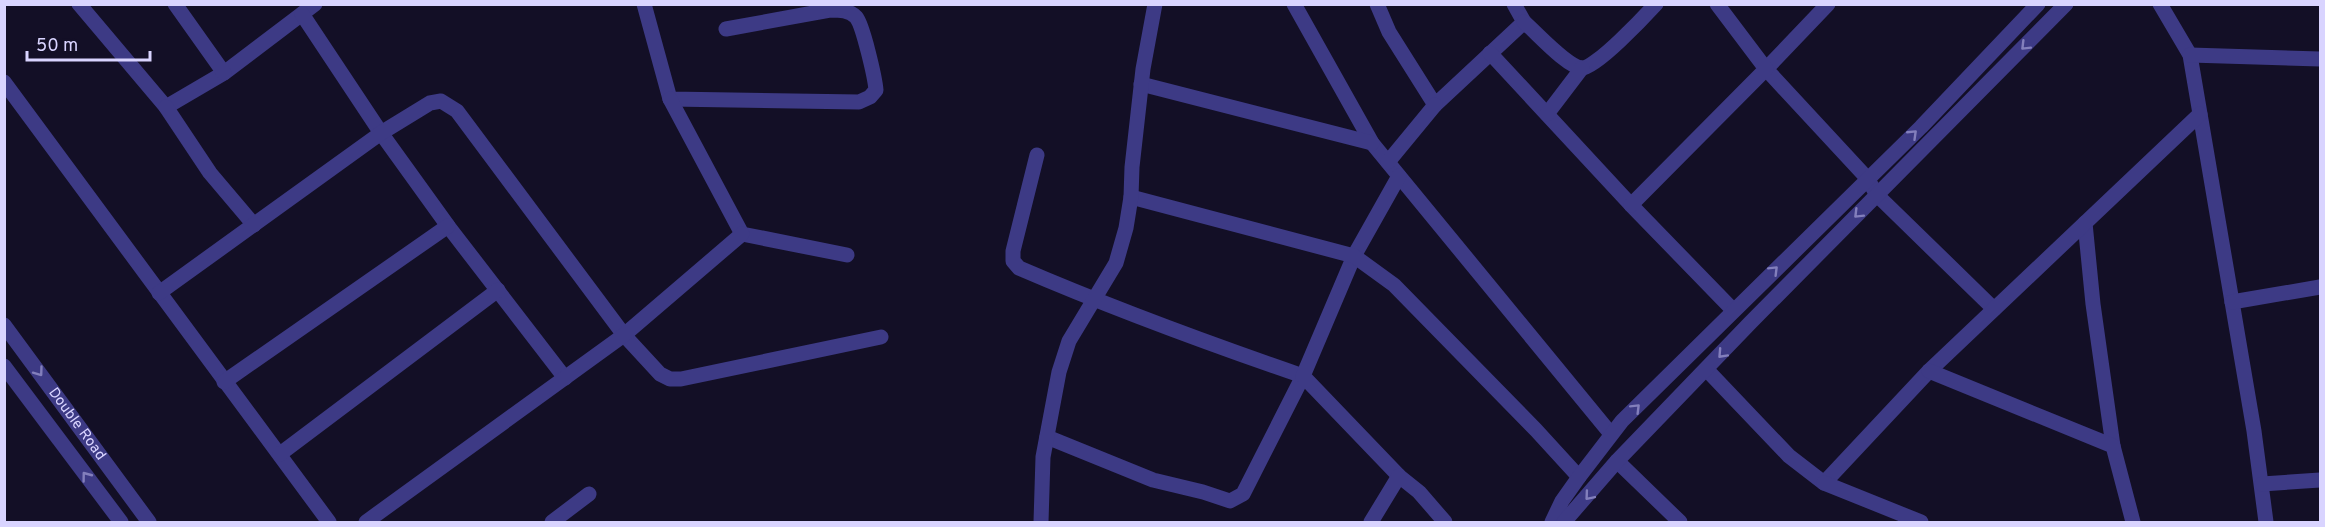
<svg xmlns="http://www.w3.org/2000/svg" width="2325" height="527" font-family="Overpass,sans-serif">
  <style>
    .lines { fill: none; stroke-linecap: round; stroke-linejoin: round }
    .minor { stroke: #3d3a85; stroke-width: 15 }
    .oneway { stroke: #837fbc }
    .labels { text-anchor: middle; dominant-baseline: central; stroke-width: 4.5; stroke-linejoin: round; paint-order: stroke }
    .street-label { font-size: 15px; fill: #d9d4ff; stroke: #130f26 }
  </style>
  <rect width="100%" height="100%" fill="#130f26"/>
  <g class="lines">
    <!-- minor -->
    <g class="minor">
      <path d="M 79,4 L 166,107 L 224,73 L 315,4"/>
      <path d="M 175,4 L 224,73"/>
      <path d="M 644,4 L 670,99 L 859,102 L 870,97 L 876,90 C 875,78 863,25 856,17 C 849,10 840,10 830,10 L 726,29"/>
      <path d="M 1294,4 L 1372,143 L 1611,434"/>
      <path d="M 1377,4 L 1389,32 L 1435,105 L 1524,22 L 1514,4"/>
      <path d="M 1828,4 L 1766,69 L 1867,178 L 1877,195 L 1994,309"/>
      <path d="M 2160,4 L 2190,55 L 2254,431 L 2266,522"/>
      <path d="M 302,14 L 381,133 L 448,226 L 565,378"/>
      <path d="M 1524,22 C 1536,32 1567,67 1582,68 C 1595,69 1645,16 1656,4"/>
      <path d="M 1490,53 L 1631,205 L 1733,310"/>
      <path d="M 2190,55 L 2320,59"/>
      <path d="M 4,82 L 329,522"/>
      <path d="M 1141,84 L 1372,143"/>
      <path d="M 670,99 L 742,234 L 847,255"/>
      <path d="M 166,107 L 210,173 L 254,225"/>
      <path d="M 1547,114 L 1582,68"/>
      <path d="M 1037,155 L 1013,251 L 1013,261 L 1019,268 C 1112,308 1207,343 1303,376 L 1243,494 L 1230,501 L 1203,492 L 1153,480 L 1047,437"/>
      <path d="M 1388,162 L 1435,105"/>
      <path d="M 1399,176 L 1354,256 L 1303,376 L 1399,476"/>
      <path d="M 1131,197 L 1354,256 L 1394,285 L 1536,430 L 1579,477"/>
      <path d="M 1631,205 L 1766,69 L 1717,4"/>
      <path d="M 2085,223 L 2093,304 L 2113,446"/>
      <path d="M 159,293 L 381,133 L 430,103 L 441,101 L 457,111 L 624,335 L 660,374 L 670,379 L 681,379 L 881,337"/>
      <path d="M 2232,302 L 2320,287"/>
      <path id="s1" d="M 4,325 L 149,522"/>
      <path d="M 4,366 L 121,522"/>
      <path d="M 1707,370 L 1789,456 L 1824,483 L 1929,371 L 2200,114"/>
      <path d="M 1929,371 L 2113,446 L 2133,522"/>
      <path d="M 224,382 L 448,226"/>
      <path d="M 280,454 L 498,290"/>
      <path d="M 1617,461 L 1680,522"/>
      <path d="M 1824,483 L 1921,522"/>
      <path d="M 2262,484 L 2320,480"/>
      <path d="M 366,522 L 624,335 L 742,234"/>
      <path d="M 552,522 L 589,494"/>
      <path d="M 1041,522 L 1043,457 L 1059,372 L 1069,341 L 1116,263 L 1126,228 L 1131,197 L 1132,167 L 1143,69 L 1155,4"/>
      <path d="M 1371,522 L 1399,476 L 1419,492 L 1445,522"/>
      <path d="M 1552,522 L 1562,501 L 1579,477 L 1622,421 L 1921,127 L 2038,4"/>
      <path d="M 1564,522 L 1617,461 L 1750,323 L 2066,4"/>
    </g>
  </g>
  <!-- one-way arrows -->
  <defs><path id="oneway-chevron" d="M-2-3.5L2.5 0L-2 3.5" fill="none" stroke-width="1.6" stroke-linecap="round" stroke-linejoin="round" transform="scale(1.5)"/></defs>
  <g class="oneway">
    <use href="#oneway-chevron" transform="translate(2025 46) rotate(135)"/>
    <use href="#oneway-chevron" transform="translate(1913 134) rotate(-44)"/>
    <use href="#oneway-chevron" transform="translate(1858 214) rotate(135)"/>
    <use href="#oneway-chevron" transform="translate(1774 270) rotate(-45)"/>
    <use href="#oneway-chevron" transform="translate(1722 354) rotate(133)"/>
    <use href="#oneway-chevron" transform="translate(39 372) rotate(54)"/>
    <use href="#oneway-chevron" transform="translate(1636 408) rotate(-45)"/>
    <use href="#oneway-chevron" transform="translate(86 476) rotate(-127)"/>
    <use href="#oneway-chevron" transform="translate(1589 496) rotate(130)"/>
  </g>
  <g class="labels">
    <!-- street labels -->
    <g class="street-label">
      <text stroke="none"><textPath href="#s1" startOffset="123">Double Road</textPath></text>
    </g>
  </g>
  <!-- border -->
  <rect width="2325" height="527" fill="none" stroke="#d9d4ff" stroke-width="12"/>
  <!-- scale -->
  <path d="M27 51v9h123v-9" fill="none" stroke="#d9d4ff" stroke-width="3"/>
  <text x="36" y="51" font-size="18" fill="#d9d4ff" stroke="#130f26" stroke-width="4.5" paint-order="stroke">50 m</text>
</svg>
